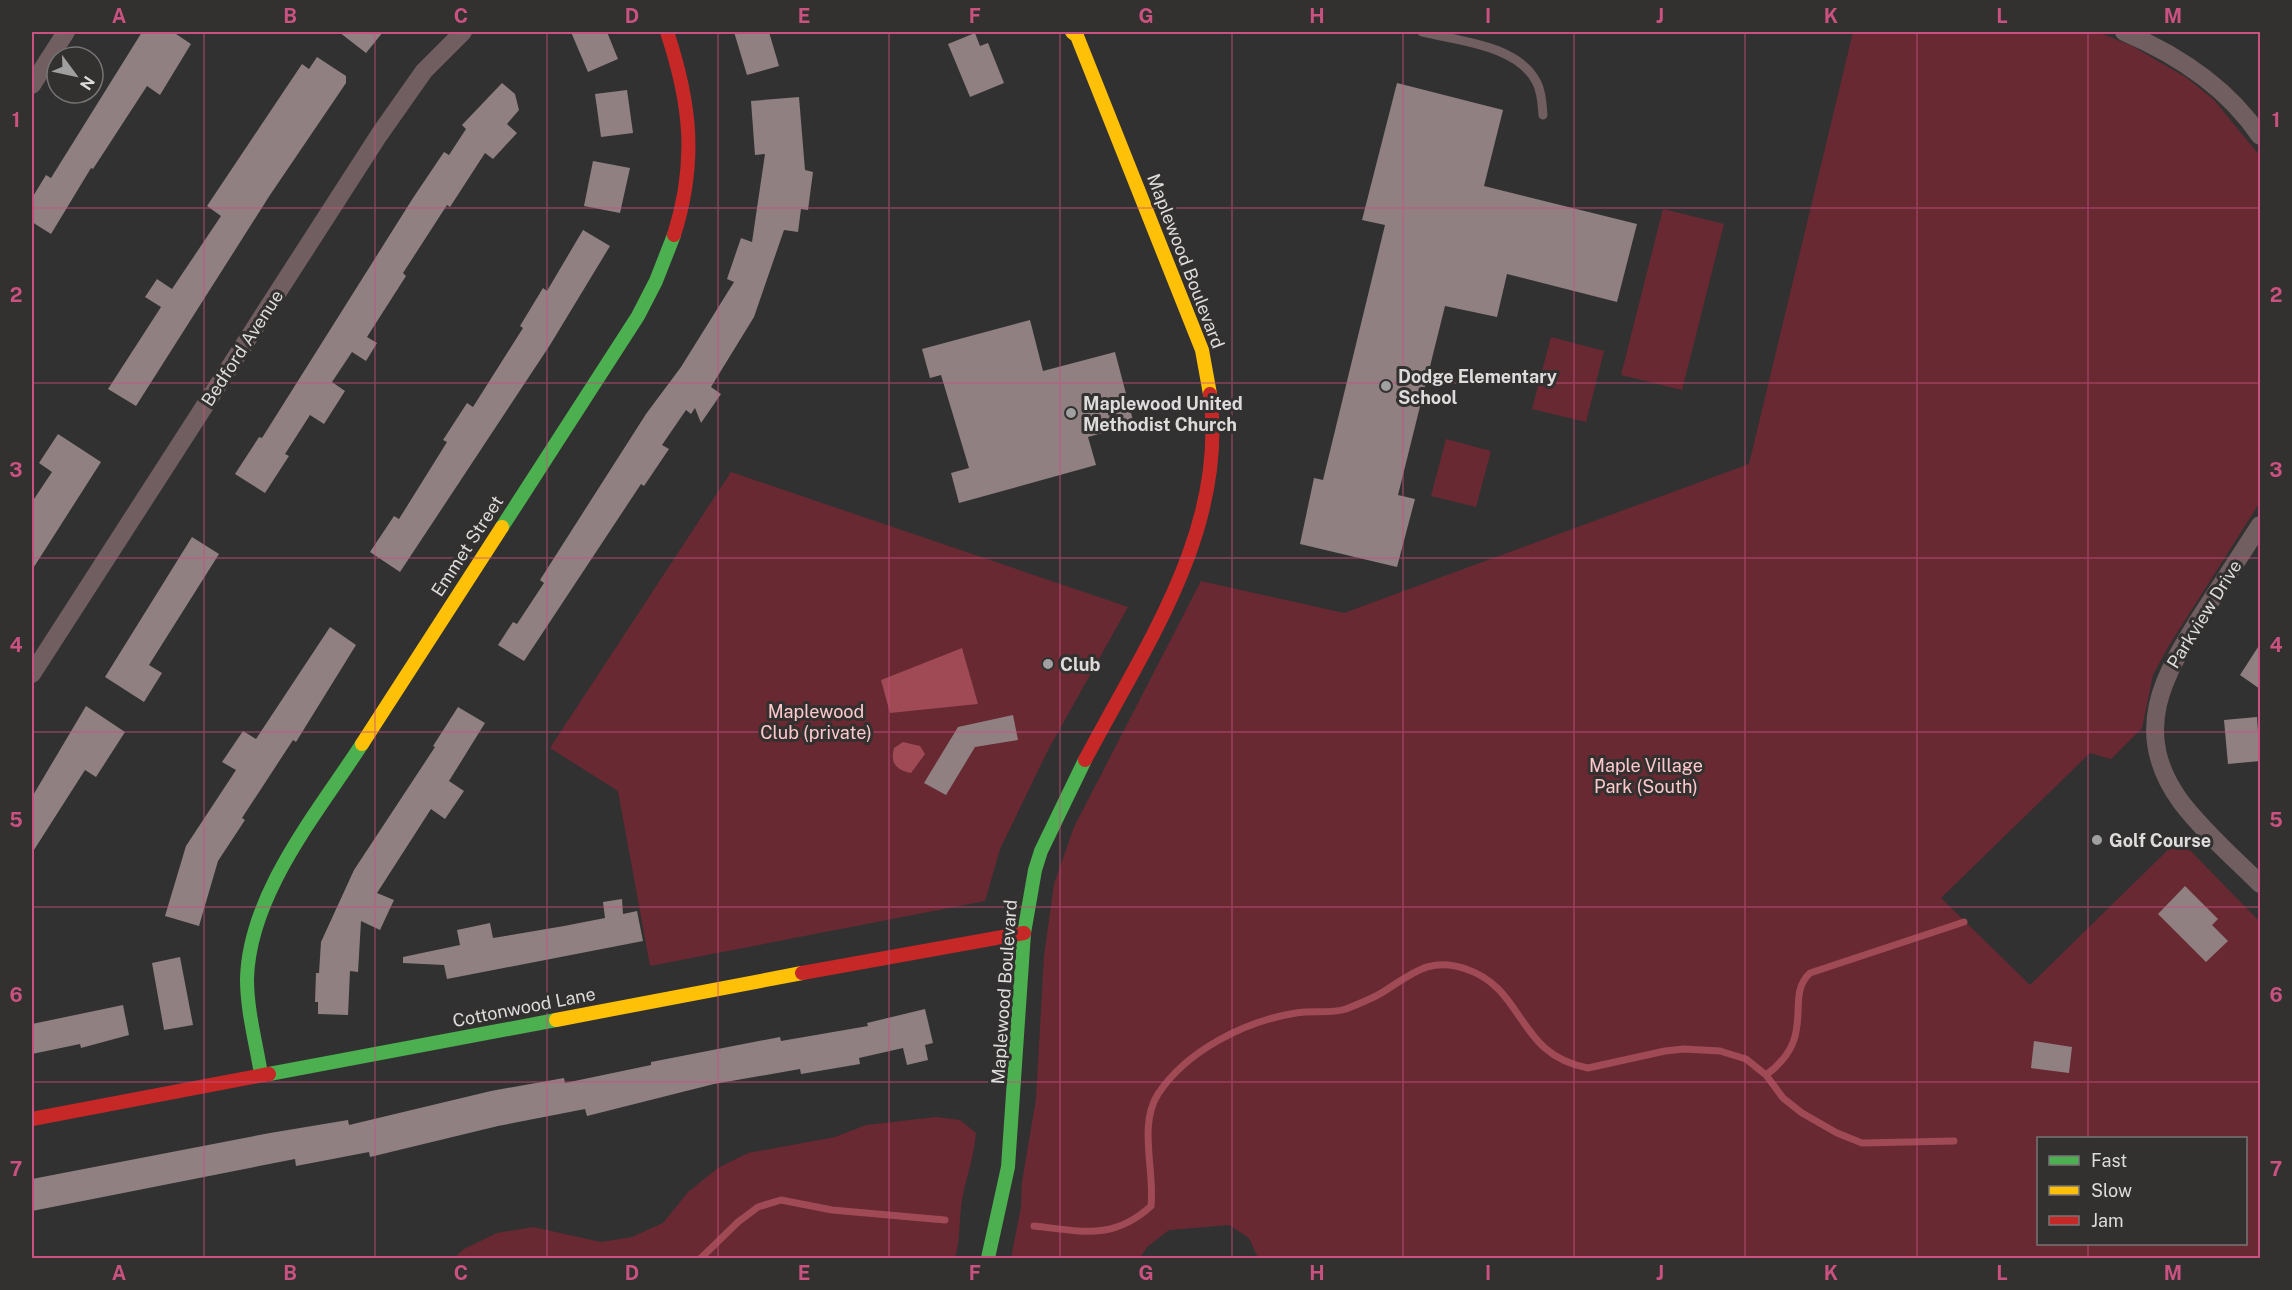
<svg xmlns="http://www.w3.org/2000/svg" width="2292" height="1290" font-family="'Public Sans',sans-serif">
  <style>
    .green { fill: #682932; fill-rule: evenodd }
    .water { fill: #9f4a54 }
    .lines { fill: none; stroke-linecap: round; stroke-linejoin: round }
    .stream { stroke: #9f4a54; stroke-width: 7 }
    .building { fill: #908081 }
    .lane { stroke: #715e60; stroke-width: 9 }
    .street { stroke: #715e60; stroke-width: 18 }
    .fast { stroke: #4caf50; stroke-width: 14 }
    .slow { stroke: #ffc107; stroke-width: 14 }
    .jam { stroke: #c62828; stroke-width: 14 }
    .grid { fill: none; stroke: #ca5281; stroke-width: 1.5; stroke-opacity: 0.55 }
    .poi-dot { fill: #a1a0a0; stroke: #333030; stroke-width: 2 }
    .labels { text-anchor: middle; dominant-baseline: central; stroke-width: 6; stroke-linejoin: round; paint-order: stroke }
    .street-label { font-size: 18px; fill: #dddbdb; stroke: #333030 }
    .poi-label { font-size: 18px; font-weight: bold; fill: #dddbdb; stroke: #333030; text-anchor: start }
    .park-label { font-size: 18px; fill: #fec9cc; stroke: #333030 }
    .neatline { fill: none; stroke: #ca5281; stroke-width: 2 }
    .grid-label { font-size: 20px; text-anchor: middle; font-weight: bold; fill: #ca5281 }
  </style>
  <rect width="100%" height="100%" fill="#323131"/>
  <!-- green -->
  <path class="green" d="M 1853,32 L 2100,33 L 2132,46 L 2187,78 L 2214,100 L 2260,156 L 2260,502 L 2168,647 L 2153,675 L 2142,728 L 2111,759 L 2090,753 L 1941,898 L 2030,985 L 2179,839 L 2260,922 L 2260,1258 L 1258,1258 L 1249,1238 L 1229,1225 L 1169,1230 L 1147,1247 L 1140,1258 L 1011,1258 L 1021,1207 L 1022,1182 L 1036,1099 L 1044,956 L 1054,884 L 1074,827 L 1201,581 L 1344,613 L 1749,464 ZM 2038,1138 L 2246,1138 L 2246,1244 L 2038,1244 Z
    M 1663,209 L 1724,224 L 1682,390 L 1621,375 Z
    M 1551,337 L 1604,351 L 1586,422 L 1532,409 Z
    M 1446,439 L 1491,451 L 1476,507 L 1431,496 Z
    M 731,472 L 1128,607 L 1048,750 L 1000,849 L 985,901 L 650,966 L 618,791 L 550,748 Z
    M 936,1117 L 960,1120 L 976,1133 C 974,1159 964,1182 961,1207 C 959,1225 960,1241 955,1258 L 454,1258 L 464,1249 L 497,1233 L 533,1227 L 601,1242 L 632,1237 L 663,1223 L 688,1192 L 718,1168 L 748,1153 L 835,1137 L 866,1125 Z"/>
  <!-- water -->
  <path class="water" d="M 962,648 L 978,704 L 890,713 L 881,680 Z
    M 903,742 L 920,746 L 925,754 L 911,773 C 896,770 890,763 894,748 Z"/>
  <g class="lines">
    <!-- stream -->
    <path class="stream" d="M 1766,1075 C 1819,1036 1783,998 1810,973 L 1964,922
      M 1034,1226 C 1081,1231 1113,1241 1151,1206 C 1155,1171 1138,1125 1158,1094 C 1187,1050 1246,1021 1296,1013 C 1312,1010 1330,1014 1346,1009 C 1358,1004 1372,999 1383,992 C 1412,974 1430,956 1466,969 C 1526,989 1516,1055 1588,1068 L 1665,1051 L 1684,1049 L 1720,1051 L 1746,1059 L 1766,1075 L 1783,1098 L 1802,1113 L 1837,1133 L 1862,1143 L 1954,1141
      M 701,1258 L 738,1222 L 758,1207 L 781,1200 L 832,1210 L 945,1220"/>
  </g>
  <!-- building -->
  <path class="building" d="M 142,32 L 173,32 L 191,44 L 160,95 L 147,86 L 93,169 L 91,168 L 51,234 L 32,222 L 32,198 L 46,175 L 51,178 Z
    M 339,32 L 383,32 L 366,53 Z
    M 571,32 L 607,32 L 618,59 L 588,72 Z
    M 734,32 L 769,32 L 779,66 L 747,75 Z
    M 975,33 L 980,46 L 988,43 L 1004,83 L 970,97 L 948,44 Z
    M 317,57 L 346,76 L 346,83 L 270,195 L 136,406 L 108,389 L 161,307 L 145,297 L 157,279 L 172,289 L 221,216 L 207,206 L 302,64 L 309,69 Z
    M 502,83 L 515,94 L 519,110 L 507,124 L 517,133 L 493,159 L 485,153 L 450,207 L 447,205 L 403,273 L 406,276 L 367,337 L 377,343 L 366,361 L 352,352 L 332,382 L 345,391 L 324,424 L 310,415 L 285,454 L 289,456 L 265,493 L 235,474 L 259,437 L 262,438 L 413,198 L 444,152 L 449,155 L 466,129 L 462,125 Z
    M 1397,83 L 1503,110 L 1484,186 L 1637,224 L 1617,302 L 1507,274 L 1497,317 L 1445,306 L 1398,495 L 1415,499 L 1397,567 L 1300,544 L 1314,478 L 1323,480 L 1385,225 L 1362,220 Z
    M 627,90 L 633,133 L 601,137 L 595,94 Z
    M 799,97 L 805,170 L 813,172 L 808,210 L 801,209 L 798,232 L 784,230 L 754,317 L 711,387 L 721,394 L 701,423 L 695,408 L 691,414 L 686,410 L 662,445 L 669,449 L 644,486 L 641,484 L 524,661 L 498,645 L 513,622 L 517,624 L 544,583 L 540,580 L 646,414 L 681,367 L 734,282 L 727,279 L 741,238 L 752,242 L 765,154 L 755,155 L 751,101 Z
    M 593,161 L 630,168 L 620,213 L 584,206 Z
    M 583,230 L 610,246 L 550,345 L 400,572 L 370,552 L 394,516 L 399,519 L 447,442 L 443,440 L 467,403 L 473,407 L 523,328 L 520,326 L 543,288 L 547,291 Z
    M 1030,320 L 1043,371 L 1115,352 L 1134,424 L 1088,437 L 1096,465 L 959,503 L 951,473 L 969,468 L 941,375 L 930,378 L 922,349 Z
    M 58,434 L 101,462 L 32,570 L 32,502 L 52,472 L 39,463 Z
    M 192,537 L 219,554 L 149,665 L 162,673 L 144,702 L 105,677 Z
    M 330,627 L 356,645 L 296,742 L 293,740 L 242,818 L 245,820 L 218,861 L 199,926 L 165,916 L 186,846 L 236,770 L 222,762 L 243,731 L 256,739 Z
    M 2260,644 L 2260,689 L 2240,675 Z
    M 86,706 L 125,732 L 96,777 L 85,770 L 32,853 L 32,797 Z
    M 458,707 L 485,723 L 449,781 L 464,791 L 445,819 L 431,809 L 377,893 L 394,900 L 380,930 L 361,921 L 358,972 L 350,971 L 348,1015 L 318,1014 L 318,1002 L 315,1002 L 316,973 L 319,973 L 321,942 L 354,870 L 435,747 L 433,746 Z
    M 1013,715 L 1018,740 L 975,747 L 946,795 L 924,783 L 958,727 Z
    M 2257,717 L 2260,761 L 2228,764 L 2224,720 Z
    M 2185,886 L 2218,919 L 2212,925 L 2228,941 L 2206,962 L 2158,914 Z
    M 622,899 L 623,914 L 637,911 L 643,941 L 447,979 L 444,965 L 403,963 L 403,957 L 460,945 L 457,930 L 490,923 L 493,938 L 564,926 L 605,918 L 603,902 Z
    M 180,957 L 193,1025 L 164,1030 L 152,963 Z
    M 123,1005 L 129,1035 L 81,1048 L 80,1044 L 32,1054 L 32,1024 Z
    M 925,1009 L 933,1043 L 925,1045 L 928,1060 L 907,1065 L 903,1048 L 859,1058 L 860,1064 L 801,1074 L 800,1069 L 714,1084 L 587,1116 L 585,1109 L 498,1126 L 370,1157 L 369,1152 L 296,1166 L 295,1159 L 32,1211 L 32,1179 L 270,1133 L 348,1120 L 349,1125 L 491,1091 L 564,1078 L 565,1083 L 651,1065 L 651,1062 L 780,1037 L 781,1041 L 868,1026 L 867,1023 Z
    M 2034,1041 L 2072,1047 L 2069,1073 L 2031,1068 Z"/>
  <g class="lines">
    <!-- lane -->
    <path class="lane" d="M 1422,32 C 1458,41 1519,45 1537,83 C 1542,93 1542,104 1543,115"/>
    <!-- street -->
    <path class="street" d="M 2124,32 C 2178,55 2227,87 2260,136
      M 32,85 L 66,32
      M 2260,525 C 2241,554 2222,584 2203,613 C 2163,676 2130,732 2181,802 C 2204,832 2234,858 2260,884
      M 32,674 L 379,135 L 424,71 L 463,32"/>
    <!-- fast -->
    <path class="fast" d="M 502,527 L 638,316 L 656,281 L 674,235
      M 261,1074 C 256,1043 247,1011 247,979 C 249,894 318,812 362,744
      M 269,1074 L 556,1020
      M 988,1258 L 1008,1167 L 1024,933 L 1035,870 L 1041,851 L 1085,760"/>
    <!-- slow -->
    <path class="slow" d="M 1072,32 L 1077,36 L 1202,350 L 1210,394
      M 362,744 L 502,527
      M 556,1020 L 802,973"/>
    <!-- jam -->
    <path class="jam" d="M 667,32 C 691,104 697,162 674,235
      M 1085,760 C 1145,646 1228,529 1210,394
      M 802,973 L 1024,933
      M 32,1119 L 269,1074"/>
  </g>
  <!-- grid -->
  <path class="grid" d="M 204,32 L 204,1258M 375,32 L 375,1258M 547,32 L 547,1258M 718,32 L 718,1258M 889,32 L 889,1258M 1060,32 L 1060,1258M 1232,32 L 1232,1258M 1403,32 L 1403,1258M 1574,32 L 1574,1258M 1745,32 L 1745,1258M 1917,32 L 1917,1258M 2088,32 L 2088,1138M 32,208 L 2260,208M 32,383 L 2260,383M 32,558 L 2260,558M 32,732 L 2260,732M 32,907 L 2260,907M 32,1082 L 2260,1082M 2088,1244 L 2088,1258"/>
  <!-- markers -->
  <g class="poi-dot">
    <circle cx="1386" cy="386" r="6"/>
    <circle cx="1071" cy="413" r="6"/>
    <circle cx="1048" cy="664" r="6"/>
    <circle cx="2097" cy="840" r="6"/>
  </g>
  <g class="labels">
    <!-- street labels -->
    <g class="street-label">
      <text transform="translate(1186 261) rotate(69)">Maplewood Boulevard</text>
      <text transform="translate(242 348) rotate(-57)">Bedford Avenue</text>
      <text transform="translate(467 546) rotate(-57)">Emmet Street</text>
      <text transform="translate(2204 614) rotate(-58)">Parkview Drive</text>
      <text transform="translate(1004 992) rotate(-86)">Maplewood Boulevard</text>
      <text transform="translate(524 1007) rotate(-11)">Cottonwood Lane</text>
    </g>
    <!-- poi labels -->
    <g class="poi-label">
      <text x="1398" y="376">Dodge Elementary<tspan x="1398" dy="21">School</tspan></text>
      <text x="1083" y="403">Maplewood United<tspan x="1083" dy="21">Methodist Church</tspan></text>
      <text x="1060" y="664">Club</text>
      <text x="2109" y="840">Golf Course</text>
    </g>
    <!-- park labels -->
    <g class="park-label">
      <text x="816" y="711">Maplewood<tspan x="816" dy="21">Club (private)</tspan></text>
      <text x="1646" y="765">Maple Village<tspan x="1646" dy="21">Park (South)</tspan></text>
    </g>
  </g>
  <!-- border -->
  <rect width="2292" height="1290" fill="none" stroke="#333030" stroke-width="66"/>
  <!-- legend -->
  <rect x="2037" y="1137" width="210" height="108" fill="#333030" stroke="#777474" stroke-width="1.5"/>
  <rect x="2049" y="1156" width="30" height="9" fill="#4caf50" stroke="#777474" stroke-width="1.5"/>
  <text x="2091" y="1167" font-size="18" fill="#dddbdb">Fast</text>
  <rect x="2049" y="1186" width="30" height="9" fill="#ffc107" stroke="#777474" stroke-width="1.5"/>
  <text x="2091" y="1197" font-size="18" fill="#dddbdb">Slow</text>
  <rect x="2049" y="1216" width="30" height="9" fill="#c62828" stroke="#777474" stroke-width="1.5"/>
  <text x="2091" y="1227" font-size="18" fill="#dddbdb">Jam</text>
  <!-- north arrow -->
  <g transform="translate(75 75) rotate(123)"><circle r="28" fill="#333030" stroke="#777474" stroke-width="1.5"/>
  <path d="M0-4.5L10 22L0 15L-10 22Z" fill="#a1a0a0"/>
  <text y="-9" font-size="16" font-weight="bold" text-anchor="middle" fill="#dddbdb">N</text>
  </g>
  <rect x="33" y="33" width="2226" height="1224" class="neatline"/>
  <g class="grid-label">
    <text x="119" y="23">A</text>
    <text x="290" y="23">B</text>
    <text x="461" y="23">C</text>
    <text x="632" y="23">D</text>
    <text x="804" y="23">E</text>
    <text x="975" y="23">F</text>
    <text x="1146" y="23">G</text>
    <text x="1317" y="23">H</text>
    <text x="1488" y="23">I</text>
    <text x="1660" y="23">J</text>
    <text x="1831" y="23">K</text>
    <text x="2002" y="23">L</text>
    <text x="2173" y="23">M</text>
    <text x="16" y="127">1</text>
    <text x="2276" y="127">1</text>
    <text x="16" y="302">2</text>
    <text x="2276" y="302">2</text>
    <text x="16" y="477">3</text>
    <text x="2276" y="477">3</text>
    <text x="16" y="652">4</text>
    <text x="2276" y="652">4</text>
    <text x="16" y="827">5</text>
    <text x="2276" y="827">5</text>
    <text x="16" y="1002">6</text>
    <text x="2276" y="1002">6</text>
    <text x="16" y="1176">7</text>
    <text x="2276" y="1176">7</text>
    <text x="119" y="1280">A</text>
    <text x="290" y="1280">B</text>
    <text x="461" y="1280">C</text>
    <text x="632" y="1280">D</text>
    <text x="804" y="1280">E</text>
    <text x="975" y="1280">F</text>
    <text x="1146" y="1280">G</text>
    <text x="1317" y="1280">H</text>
    <text x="1488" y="1280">I</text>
    <text x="1660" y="1280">J</text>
    <text x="1831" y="1280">K</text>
    <text x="2002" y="1280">L</text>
    <text x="2173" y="1280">M</text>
  </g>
</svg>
